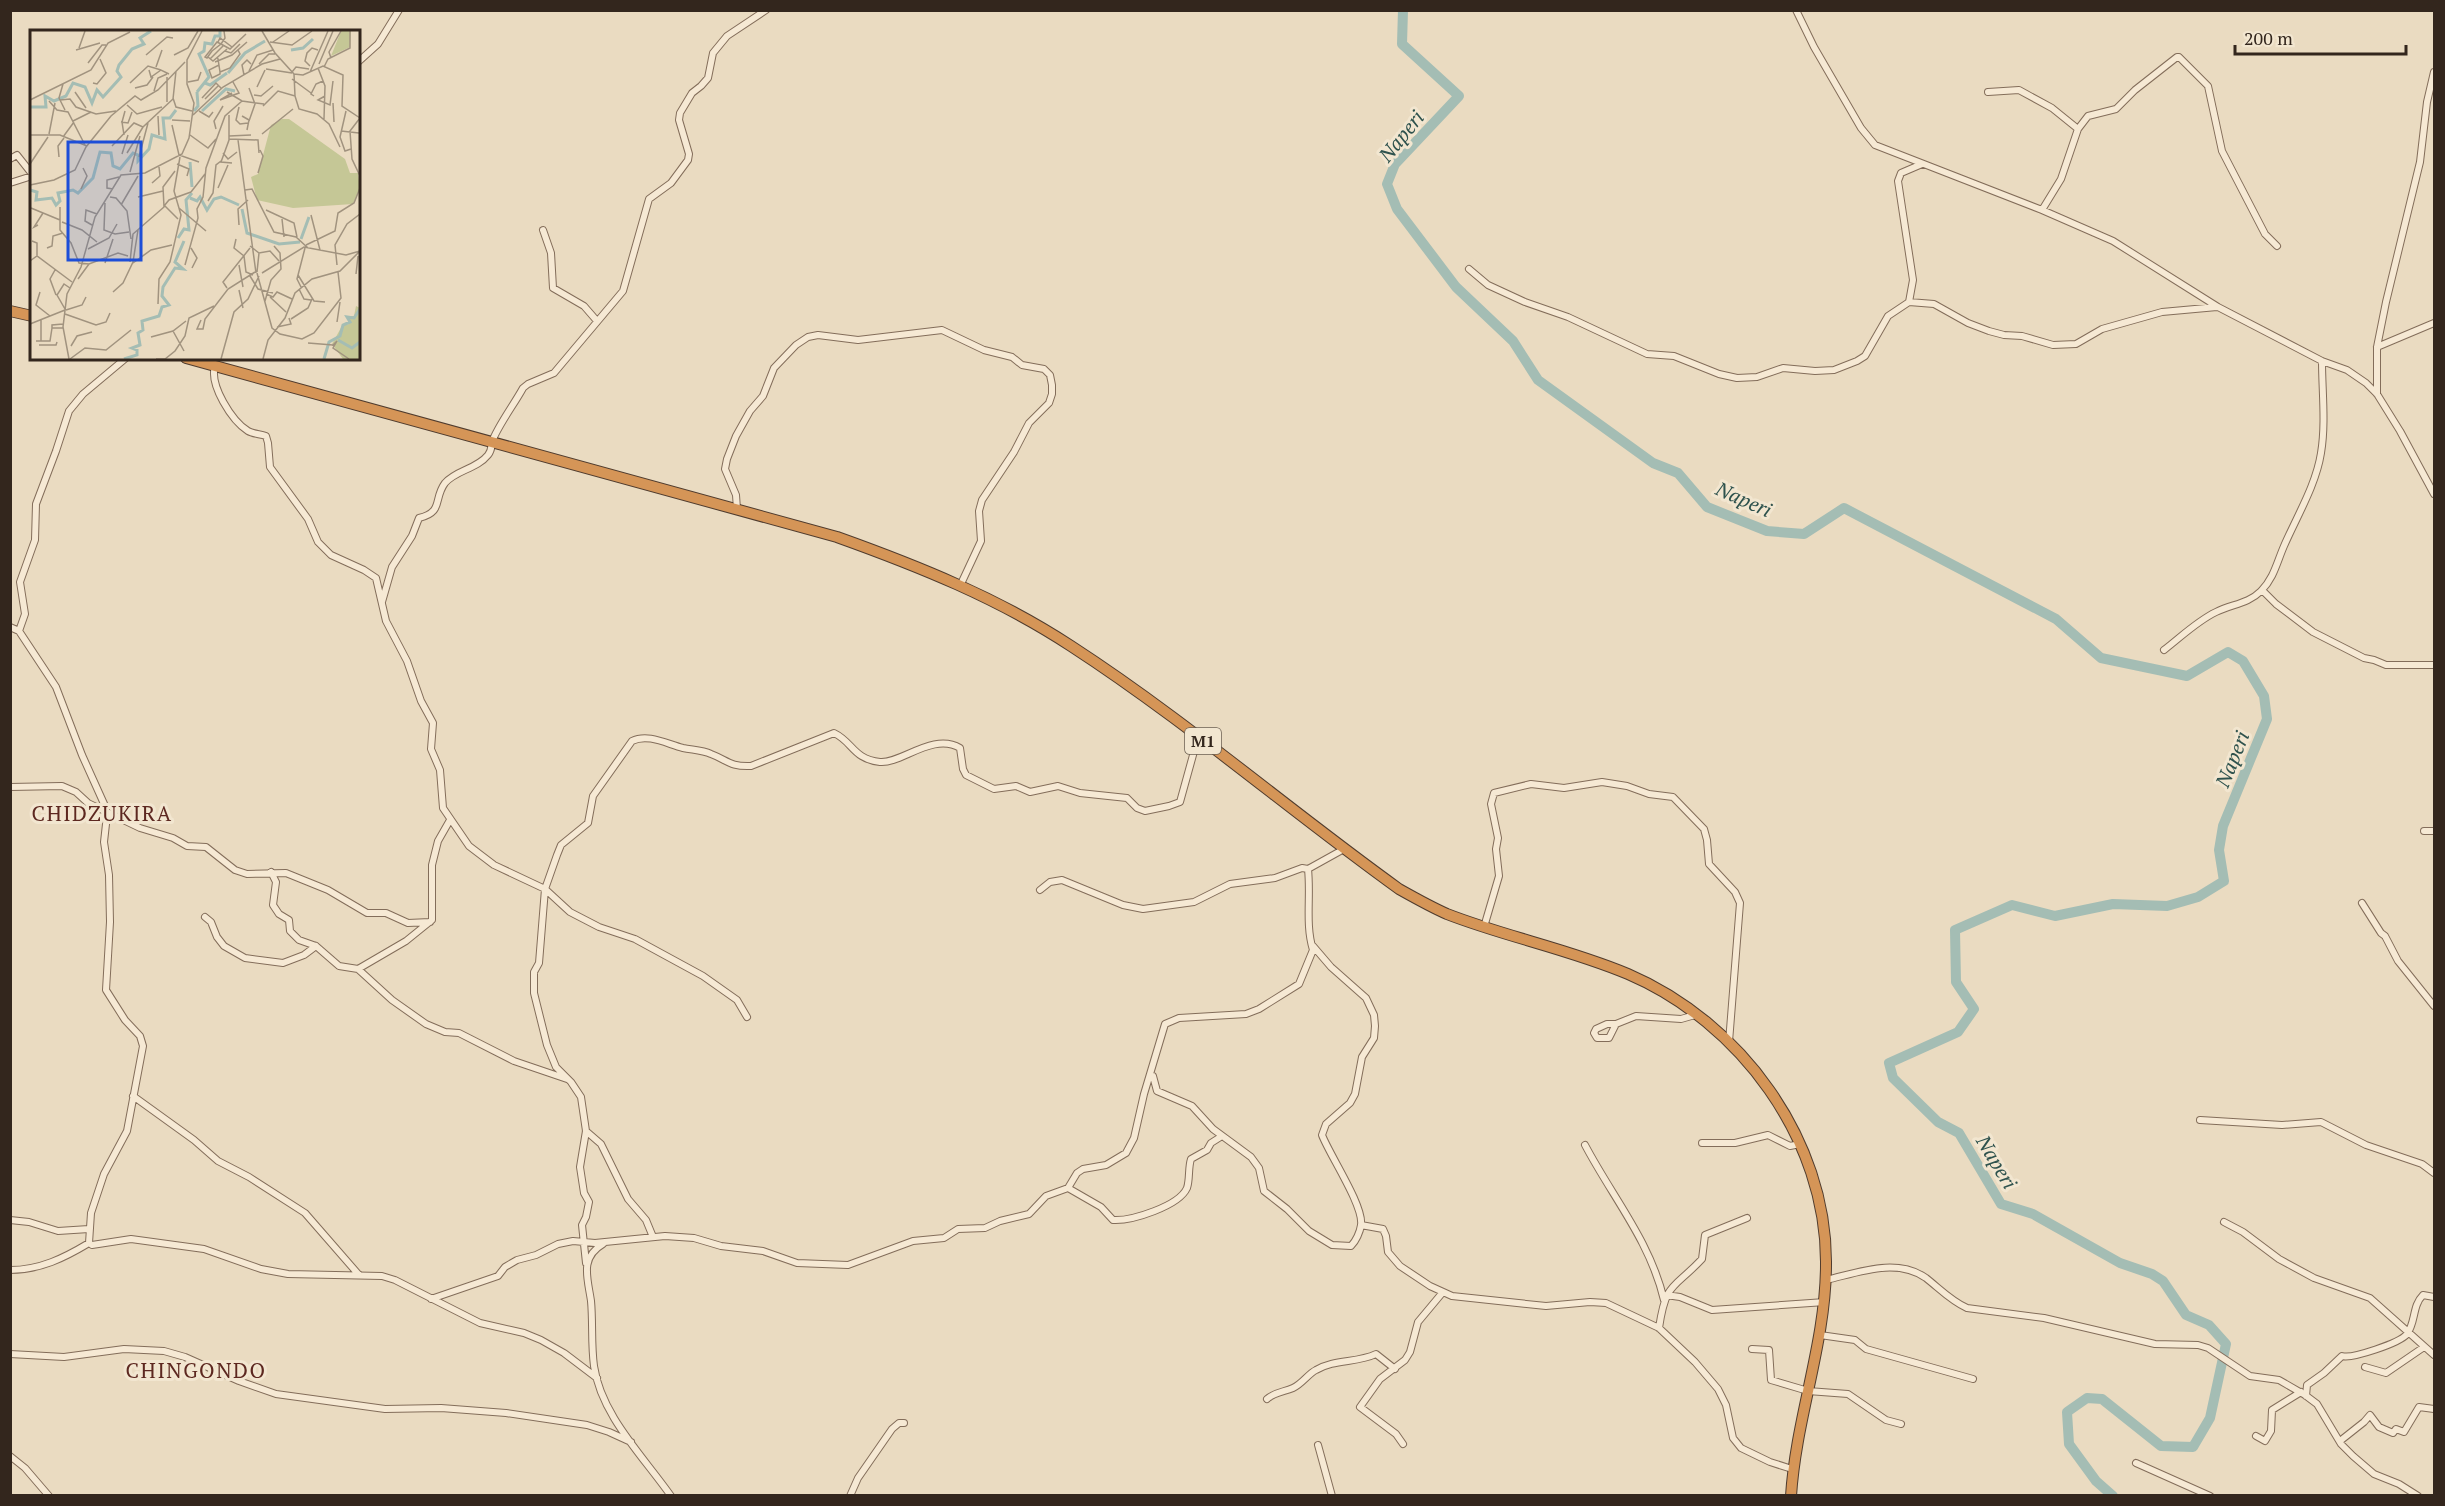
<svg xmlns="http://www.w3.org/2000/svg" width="2445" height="1506" font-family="'PT Serif',serif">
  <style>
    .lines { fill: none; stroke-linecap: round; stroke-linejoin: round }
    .river { stroke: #a4bdb4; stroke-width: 10 }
    .street-casing { stroke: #836d5a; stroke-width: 8 }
    .highway-casing { stroke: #503c2e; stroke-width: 12 }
    .street { stroke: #f6e9d4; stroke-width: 6 }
    .highway { stroke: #d59557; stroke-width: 10 }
    .labels { text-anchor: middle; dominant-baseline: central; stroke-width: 6; stroke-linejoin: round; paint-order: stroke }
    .shield { fill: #f2e6d0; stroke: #6c6053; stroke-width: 1.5 }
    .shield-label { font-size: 16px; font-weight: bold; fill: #33261d }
    .water-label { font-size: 20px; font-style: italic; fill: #2e524d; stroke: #f2e6d0 }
    .quarter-label { font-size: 21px; letter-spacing: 1.5px; fill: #5d2820; stroke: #f2e6d0 }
    .inset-river { fill: none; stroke: #a4bdb4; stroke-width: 3 }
    .inset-road { fill: none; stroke: #a1937f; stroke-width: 1.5 }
    .view { fill: #1d4ed8; fill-opacity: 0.15; stroke: #1d4ed8; stroke-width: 3 }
    .inset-edge { fill: none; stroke: #33261d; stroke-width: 3 }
  </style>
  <rect width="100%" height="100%" fill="#eadbc1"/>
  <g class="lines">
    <!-- river -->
    <path class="river" d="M 1403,10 L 1402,44 L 1459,96 L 1395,164 L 1387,184 L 1397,209 L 1456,287 L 1513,341 L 1538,380 L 1653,463 L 1678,473 L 1707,507 L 1767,531 L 1804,534 L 1844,508 L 2056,619 L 2101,658 L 2187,676 L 2228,652 L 2243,661 L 2264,696 L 2267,719 L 2223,826 L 2219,850 L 2224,881 L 2198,897 L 2167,906 L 2113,904 L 2055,916 L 2012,905 L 1955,930 L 1956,982 L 1974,1009 L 1958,1032 L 1889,1063 L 1893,1078 L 1938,1122 L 1959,1133 L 2001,1204 L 2033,1214 L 2120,1263 L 2152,1274 L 2163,1281 L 2186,1315 L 2209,1325 L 2226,1344 L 2210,1418 L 2193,1447 L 2161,1446 L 2102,1399 L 2087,1398 L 2067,1412 L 2069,1444 L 2096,1481 L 2113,1496"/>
    <defs>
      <path id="street" d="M 1796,10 L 1814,47 L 1861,128 L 1875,145 L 2042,210 L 2113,241 L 2218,307 L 2322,361 L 2347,370 L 2366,383 L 2377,394 L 2400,431 L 2434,494
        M 358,62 L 378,44 L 399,10
        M 1988,92 L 2019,90 L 2052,108 L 2078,129 L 2061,179 L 2042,210
        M 2078,129 L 2088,116 L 2116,109 L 2135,90 L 2177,57 L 2179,57 L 2208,86 L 2222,151 L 2265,234 L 2277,246
        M 10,159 L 17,155 L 32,174
        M 1922,164 L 1901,173 L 1898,181 L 1913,280 L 1909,302 L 1934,304 L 1968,323 L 1989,331 L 2004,335 L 2022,336 L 2053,345 L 2076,344 L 2102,329 L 2162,312 L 2217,307
        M 10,183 L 32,176
        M 543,230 L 551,253 L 553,288 L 584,306 L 597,321
        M 1469,269 L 1488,285 L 1525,302 L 1568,317 L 1647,354 L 1674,356 L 1719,374 L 1737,378 L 1757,377 L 1783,368 L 1815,371 L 1834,370 L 1857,361 L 1865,356 L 1888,316 L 1909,302
        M 2377,347 L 2434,323
        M 215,366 C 209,385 232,421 248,431 C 253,434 260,434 266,436 L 268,443 L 270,467 L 308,519 L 318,542 L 331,555 L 364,570 L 376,578 L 386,621 L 407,661 L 421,701 L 433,723 L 431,749 L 440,770 L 443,808 L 469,846 L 494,865 L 545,889 L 570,912 L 599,927 L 635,939 L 703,976 L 737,1000 L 747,1017
        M 2377,394 L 2377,347 L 2386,302 L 2420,162 L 2427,102 L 2434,72
        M 737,509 L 736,495 L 725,469 L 727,459 L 736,436 L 750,411 L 763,396 L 774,368 L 796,345 L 808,337 L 818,335 L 858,340 L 942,330 L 984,350 L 1012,357 L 1022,365 L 1044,369 L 1050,375 L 1052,385 L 1052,394 L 1049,403 L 1029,423 L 1014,452 L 982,500 L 979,511 L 981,541 L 960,586
        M 2262,590 L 2276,604 L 2313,632 L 2364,658 L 2374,660 L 2386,665 L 2434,665
        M 382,602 L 392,567 L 412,536 L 419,518 C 444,512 433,499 445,483 C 456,470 477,469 488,455 C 492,450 491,447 492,442 C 497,427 515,403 523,388 L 528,384 L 554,373 L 623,291 L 649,199 L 671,183 L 688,160 L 689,154 L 679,120 L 680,113 L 692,93 L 701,86 L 708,78 L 713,53 L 727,36 L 766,10
        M 10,627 L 19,631 L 56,687 L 82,755 L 105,806 L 107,815 L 104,842 L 109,875 L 110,922 L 106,990 L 125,1020 L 140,1036 L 143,1046 L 127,1131 L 104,1174 L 91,1213 L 89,1243
        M 19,631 L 25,614 L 20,582 L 35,540 L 36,504 L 56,451 L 69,411 L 83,394 L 126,358
        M 2164,650 C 2181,637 2197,621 2216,612 C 2232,604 2248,604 2261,591 C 2274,578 2277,562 2284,546 C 2297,516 2316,485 2321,453 C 2326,423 2322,391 2322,361
        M 10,787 L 62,786 L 76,792 L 88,803 L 140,828 L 173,838 L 187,846 L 206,847 L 235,870 L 247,874 L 286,873 L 328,890 L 367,913 L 386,913 L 408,923 L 430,922
        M 2424,831 L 2434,831
        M 271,872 L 276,882 L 273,905 L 279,914 L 289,920 L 290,931 L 299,940 L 316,946 L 339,966 L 358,969 L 406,941 L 432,920 L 432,865 L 438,841 L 450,820
        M 1040,890 L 1050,882 L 1062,880 L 1123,905 L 1143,909 L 1194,902 L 1230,884 L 1275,878 L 1302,868 L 1308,869 L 1344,849
        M 2362,903 L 2381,933 L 2385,936 L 2398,961 L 2434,1006
        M 205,917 L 211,922 L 217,937 L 224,946 L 245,958 L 283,963 L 304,955 L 316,946
        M 1484,927 L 1499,876 L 1496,849 L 1498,838 L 1491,804 L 1494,793 L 1531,784 L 1564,788 L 1602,782 L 1627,786 L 1649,794 L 1673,797 L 1704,829 L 1707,840 L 1709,864 L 1735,892 L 1740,903 L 1729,1042
        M 358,969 L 392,1000 L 426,1024 L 445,1032 L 459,1033 L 514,1061 L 567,1079
        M 1616,1024 L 1607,1024 L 1596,1029 L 1594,1033 L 1597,1038 L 1609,1038 L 1616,1024 L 1636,1016 L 1681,1019 L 1695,1015
        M 1153,1076 L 1157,1091 L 1192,1106 L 1213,1129 L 1251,1157 L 1259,1168 L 1264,1191 L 1287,1209 L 1309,1231 L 1332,1245 L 1351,1246 C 1356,1241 1360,1232 1361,1225 C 1364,1206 1329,1154 1322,1135 L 1326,1124 L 1350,1103 L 1355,1094 L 1362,1057 L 1374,1038 L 1375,1026 L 1374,1015 L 1366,998 L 1331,967 L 1313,946
        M 133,1096 L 194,1140 L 218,1161 L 249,1177 L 305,1213 L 359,1275
        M 2200,1120 L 2282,1125 L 2321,1122 L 2366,1145 L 2422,1164 L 2434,1173
        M 586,1131 L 601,1144 L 628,1199 L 646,1220 L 653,1237
        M 1702,1143 L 1735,1143 L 1768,1135 L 1790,1146 L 1800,1144
        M 1585,1145 C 1613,1198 1650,1241 1664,1300
        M 1068,1188 L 1101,1207 L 1113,1220 C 1132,1221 1179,1206 1187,1188 C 1190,1179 1188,1168 1191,1159 L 1207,1150 L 1211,1143 L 1222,1136
        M 10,1220 L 29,1222 L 58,1231 L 89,1229
        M 2224,1222 L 2243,1232 L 2279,1259 L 2314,1278 L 2370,1298 L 2434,1355
        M 1361,1225 L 1383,1229 L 1386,1236 L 1388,1252 L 1400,1266 L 1430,1286 L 1452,1296 L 1546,1306 L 1590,1302 L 1606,1303 L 1659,1328 L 1695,1362 L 1718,1389 L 1726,1405 L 1733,1438 L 1741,1448 L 1770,1462 L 1792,1469
        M 603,1244 C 579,1258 588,1279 591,1301 C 593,1322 591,1344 594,1366 C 601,1415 643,1456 671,1496
        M 586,1263 L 582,1225 L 586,1217 L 589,1202 L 584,1193 L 580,1167 L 586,1131 L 581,1097 L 571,1082 L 556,1067 L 547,1045 L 534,993 L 534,972 L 539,963 L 545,889 L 557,855 L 561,845 L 588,823 L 593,796 L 632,741 C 648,733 667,744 683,748 C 692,750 702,750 711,754 C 727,760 730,767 751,766 L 834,733 C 853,742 853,759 880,762 C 901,764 933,732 960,748 L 963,769 L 966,775 L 994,789 L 1016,786 L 1030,792 L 1058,786 L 1080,793 L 1127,798 L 1137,808 L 1145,811 L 1169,806 L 1180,802 L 1198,737
        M 10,1270 C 40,1270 64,1258 89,1243 L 92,1245 L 131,1239 L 204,1249 L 261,1269 L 288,1274 L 382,1276 L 395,1280 L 480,1323 L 524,1333 L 541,1340 L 564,1353 L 597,1378
        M 1826,1280 C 1857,1273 1896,1257 1926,1278 C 1940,1289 1951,1301 1967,1308 L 2044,1318 L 2155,1344 L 2198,1345 L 2208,1348 L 2250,1376 L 2279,1380 L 2305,1395 L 2317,1404 L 2341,1444 L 2353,1456 L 2374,1474 L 2399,1484 L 2418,1496
        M 1666,1295 L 1680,1297 L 1712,1310 L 1825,1302
        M 431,1299 L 498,1276 L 505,1267 L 517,1260 L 536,1255 L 558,1244 L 573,1241 L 595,1243 L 665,1236 L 694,1238 L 721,1246 L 763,1251 L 797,1263 L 848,1265 L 913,1241 L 944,1238 L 958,1229 L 985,1228 L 1000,1221 L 1029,1214 L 1046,1196 L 1068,1188 L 1077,1173 L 1083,1169 L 1106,1165 L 1126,1153 L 1134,1138 L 1144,1094 L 1165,1024 L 1179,1018 L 1246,1014 L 1259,1009 L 1299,984 L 1313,950 C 1305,924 1311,897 1308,869
        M 1659,1328 C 1666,1281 1673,1290 1702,1259 L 1705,1235 L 1747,1218
        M 1820,1335 L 1855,1340 L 1866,1349 L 1973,1379
        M 1752,1349 L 1769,1350 L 1771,1380 L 1808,1391 L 1848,1394 L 1886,1420 L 1901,1424
        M 10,1354 L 64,1357 L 124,1349 L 164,1351 L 185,1357 L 239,1381 L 276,1394 L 385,1409 L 441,1408 L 506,1413 L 587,1425 L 609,1432 L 631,1442
        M 2365,1367 L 2386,1373 L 2424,1347
        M 2306,1396 L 2307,1385 L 2324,1373 L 2342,1356 C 2352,1359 2400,1343 2407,1334 C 2416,1322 2412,1306 2423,1295 L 2434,1297
        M 1267,1399 C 1275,1392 1284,1392 1293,1388 C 1302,1384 1308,1374 1316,1370 C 1334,1359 1357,1363 1376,1354 L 1395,1369
        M 2256,1436 L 2265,1441 L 2271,1431 L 2272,1410 L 2301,1392
        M 2340,1441 L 2364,1422 L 2370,1415 L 2379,1427 L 2393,1433 L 2396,1429 L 2404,1432 L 2419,1407 L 2434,1409
        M 1403,1444 L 1396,1434 L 1360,1407 L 1380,1379 L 1405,1360 L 1410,1352 L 1418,1322 L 1443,1292
        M 1318,1445 L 1332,1496
        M 10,1456 L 25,1468 L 49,1496
        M 2136,1463 L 2210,1496
        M 850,1496 L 858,1478 L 892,1429 L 899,1423 L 904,1423"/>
      <path id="highway" d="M 10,311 L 32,316
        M 186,358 L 837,537 C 918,566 998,598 1071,646 C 1185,720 1289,810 1399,889 C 1415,898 1431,907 1447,914 C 1506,937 1569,949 1628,974 C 1740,1022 1827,1139 1826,1264 C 1826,1343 1796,1417 1791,1496"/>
    </defs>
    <!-- street casing -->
    <use href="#street" class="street-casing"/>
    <!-- highway casing -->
    <use href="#highway" class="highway-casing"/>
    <!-- street -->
    <use href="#street" class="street"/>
    <!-- highway -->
    <use href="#highway" class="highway"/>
  </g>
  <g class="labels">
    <!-- shield labels -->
    <rect class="shield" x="1185" y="728" width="36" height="26" rx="4.5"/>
    <g class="shield-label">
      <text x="1203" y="741">M1</text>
    </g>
    <!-- water labels -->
    <g class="water-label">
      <text transform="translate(1401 136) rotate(-51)">Naperi</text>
      <text transform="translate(1744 499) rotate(24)">Naperi</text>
      <text transform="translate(2232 759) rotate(-68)">Naperi</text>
      <text transform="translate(1997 1162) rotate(59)">Naperi</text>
    </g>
    <!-- quarter labels -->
    <g class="quarter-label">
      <text x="102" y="813">CHIDZUKIRA</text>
      <text x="196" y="1370">CHINGONDO</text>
    </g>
  </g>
  <!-- overview -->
  <g transform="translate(30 30)">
    <rect width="330" height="330" fill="#eadbc1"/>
    <path d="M 311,1 L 321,1 L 320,17 L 301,26 ZM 252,89 L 259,89 L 315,129 L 320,143 L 328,143 L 330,159 L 323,174 L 263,178 L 227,170 L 221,147 L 228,144 L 241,95 ZM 326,276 L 330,278 L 330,329 L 313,329 L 302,314 L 312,296 L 319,294 L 319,286 L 324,286 Z" fill="#c5c796"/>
    <path class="inset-river" d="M 261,20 L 273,18 L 283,9M 198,43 L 215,23 L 235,11M 175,53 L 180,55 L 197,43M 167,62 L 179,47 L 169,24 L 174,21 L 175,13 L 182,14 L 185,6 L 190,6 L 190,1M 0,77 L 16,77 L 15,66 L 24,71 L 36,66 L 43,53 L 55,57 L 62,73 L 67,60 L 73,67 L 91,47 L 87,41 L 89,35 L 102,19 L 114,14 L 110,8 L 121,1M 164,81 L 168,76 L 167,62M 172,81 L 196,59 L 205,61M 160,132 L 162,157M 0,160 L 7,162 L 6,170 L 22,168 L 26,175 L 30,171 L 28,163 L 43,160 L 48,163 L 63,148 L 70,122 L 81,123 L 83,136 L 90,139 L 103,123 L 108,125 L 108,131 L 119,119 L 122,105 L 135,109 L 133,88 L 140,88 L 146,80M 160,168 L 167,171 L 170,167 L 177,180 L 184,169 L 191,167 L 209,175M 212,179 L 217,203 L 249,214 L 270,212M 148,208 L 154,199 L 159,200 L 156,170 L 162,163M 271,209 L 279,187M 308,310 L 322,318 L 330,312M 94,329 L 107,325 L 107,320 L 102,318 L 110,315 L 108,303 L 113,300 L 112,291 L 129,286 L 132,277 L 139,275 L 132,266 L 133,257 L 145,238 L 153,239 L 145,232 L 154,211M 294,329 L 299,312 L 310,306 L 313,295 L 320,292 L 317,287 L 324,288 L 330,279"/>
    <path class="inset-road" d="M 232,1 L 245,23 L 264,44 L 273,45 L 293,36 L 313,45 L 312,76 L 330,88M 188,12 L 190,8 L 202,17M 240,12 L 262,15 L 282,1M 243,12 L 259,1M 191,14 L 187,12 L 175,27 L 177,28 L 182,21 L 191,14 L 195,8 L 194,1M 191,14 L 200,19 L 216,4M 49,18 L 55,1M 46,20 L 70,13M 195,21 L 201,23 L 210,14M 116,25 L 137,7 L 143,8M 144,25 L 158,18 L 168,1M 178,27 L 183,31 L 197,19M 187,27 L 188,29 L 190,42 L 190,44 L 182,48 L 179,40 L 189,35M 301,28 L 299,22 L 311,1M 180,29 L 193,16M 185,32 L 202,25 L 217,12M 58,33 L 72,15 L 76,15M 229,34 L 239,24 L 245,24M 289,34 L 303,1M 280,36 L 275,31 L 277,23 L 282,18 L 288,20M 126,37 L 132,20M 294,37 L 298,29 L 320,18 L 320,1M 288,38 L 295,56 L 294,89M 236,39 L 262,43M 119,40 L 121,47 L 131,40 L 139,44M 219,41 L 227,25 L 243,20M 190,42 L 200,38 L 210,24 L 208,20M 262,42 L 266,37 L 279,39M 280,42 L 298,1M 214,45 L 212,35 L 217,30 L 221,34M 137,47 L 137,72M 262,49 L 281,63M 158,52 L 168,50 L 171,42M 63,53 L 67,54 L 76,43 L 70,29M 100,53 L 118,36 L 131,40M 33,54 L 29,68 L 35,80M 227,57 L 235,40M 105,58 L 117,55 L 123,47M 124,61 L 128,48 L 137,44M 45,62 L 56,78M 197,62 L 212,71 L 234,74M 202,63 L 190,70 L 209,63 L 203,52M 224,65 L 231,66 L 243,56M 265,66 L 269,79 L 287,84 L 299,94 L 310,117M 284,66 L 281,64 L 286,54 L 293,51M 295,66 L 288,70 L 300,75 L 303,51M 143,68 L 146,77 L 162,81M 172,68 L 186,53 L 192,59M 175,69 L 189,55M 0,70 L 61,40 L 78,13 L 100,2M 30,70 L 40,69 L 46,77 L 66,84 L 86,81M 19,71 L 27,80 L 38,82 L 55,115M 303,73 L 304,92M 97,75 L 107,84 L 132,77M 233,76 L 248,61 L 265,66 L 264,44M 209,77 L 206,90 L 210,94 L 218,93M 169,81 L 179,87 L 183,82M 316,81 L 310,107 L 315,121 L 321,119M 163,85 L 193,57 L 232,34 L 250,29M 199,85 L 199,110 L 191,132 L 202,133M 128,86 L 129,105M 212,86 L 219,90 L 217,100M 330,88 L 320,101 L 322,129 L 330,146M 142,90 L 160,91M 43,91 L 61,82M 219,91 L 225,74 L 219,58M 91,92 L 98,93 L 102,82M 142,95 L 149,125 L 169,132M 186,99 L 184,91 L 193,76M 311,101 L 329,103M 19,104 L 25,73M 232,104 L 263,79M 0,105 L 30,105 L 57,116M 94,105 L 92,92 L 95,81M 160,105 L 178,118 L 186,109M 199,106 L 221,105M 33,107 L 44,92M 199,109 L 228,110 L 229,123M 208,110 L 226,243M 82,116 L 104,93 L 113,97M 97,123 L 113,97 L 143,69 L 146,41M 193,123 L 198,129 L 207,122M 92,124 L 98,105M 29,127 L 28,116 L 34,108M 109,127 L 118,93M 0,134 L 18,107M 147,134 L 159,139 L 157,146M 100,142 L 110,106M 228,143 L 233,126 L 230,120M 122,153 L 130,146 L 129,137M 0,155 L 24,150 L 45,140 L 56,117 L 81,86 L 105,66 L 111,70 L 128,60 L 155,32M 188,158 L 198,135M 51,159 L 57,146 L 53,138M 83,159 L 77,158 L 77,150 L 89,147M 215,160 L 222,159 L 244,202 L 266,207 L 278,218M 161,162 L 175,144M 80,167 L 86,168 L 97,181 L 101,209M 108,167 L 133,161M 178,171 L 183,163 L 186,135 L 191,131M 75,173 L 74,200 L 85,204 L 99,202M 91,175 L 108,146M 134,175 L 148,189M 134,176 L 139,170 L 161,162M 30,177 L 30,200 L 41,213 L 49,233 L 59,234 L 88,223 L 98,226M 1,178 L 30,190M 149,178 L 176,201M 236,180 L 264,193 L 267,207M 281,185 L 290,220M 252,189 L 254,207M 32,192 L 52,200 L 67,212M 8,195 L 4,197 L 13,183M 62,195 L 55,191 L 56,180 L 67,184M 209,195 L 208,179 L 218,170M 206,209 L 204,218 L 214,226M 2,211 L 7,213 L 7,226M 276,215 L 305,201 L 308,183 L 324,173 L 330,158M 220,216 L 229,223 L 240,221 L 249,231M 17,218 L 22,216 L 23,206 L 33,203M 161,218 L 167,228 L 162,238M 58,219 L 79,208 L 87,194M 214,226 L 216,242 L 223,245M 0,231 L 7,226 L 42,252M 100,232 L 103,204 L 134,177 L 133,157 L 145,141M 75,233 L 83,209M 103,233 L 121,220 L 142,215M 155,235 L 168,188 L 167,179 L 173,167 L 176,138 L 195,86 L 212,71M 209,235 L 213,257M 307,235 L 305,215 L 317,194 L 330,184M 25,240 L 20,249 L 26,265M 227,242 L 229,223M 227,243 L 242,298 L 250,304 L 272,309 L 284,303 L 311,268 L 308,242M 232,243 L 274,217 L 316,225 L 330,221M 326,244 L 328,226M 268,245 L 284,271 L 295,272M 220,246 L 228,259 L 243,263M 48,249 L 59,234M 271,257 L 267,249 L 275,218M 197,258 L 193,252 L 220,218M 269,259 L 274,269 L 281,270M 209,260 L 213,278M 10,262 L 6,275 L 20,286M 83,262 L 93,253 L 103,232 L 108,200M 236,264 L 243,267 L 247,262 L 262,269M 240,267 L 256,282M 235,271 L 241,250 L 251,239 L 250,223 L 244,216M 128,274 L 129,249 L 140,232 L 151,185 L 144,161 L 150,127M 35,279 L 27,265 L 34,254 L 40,258M 36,280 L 52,275 L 56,267M 35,284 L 66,295 L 76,292 L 80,283M 261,289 L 278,278 L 282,269M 11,290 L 11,311M 171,290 L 167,299 L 173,299 L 175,289 L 198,259 L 225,242M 307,292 L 310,272M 0,294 L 35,280M 33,294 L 22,295 L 22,298 L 33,298M 247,297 L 261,294 L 259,288M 143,301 L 154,321M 121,307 L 143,301 L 156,291M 6,311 L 20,311 L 22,298M 278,313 L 303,315M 9,315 L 26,315 L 27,312M 41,316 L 47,306 L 62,302M 303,316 L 303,315 L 307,311 L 303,318 L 319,329M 39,329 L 33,297 L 37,264 L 51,237 L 65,187 L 91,145 L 115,143 L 152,124 L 159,108 L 164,73 L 157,54 L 157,30 L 172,1M 40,329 L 55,318 L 76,320 L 101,300M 126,329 L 135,329 L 145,321 L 155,306 L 159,288 L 184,276M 191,329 L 204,282 L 218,269 L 229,246M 233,329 L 238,310 L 255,288 L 265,263 L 282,249 L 310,241 L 329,222"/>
    <path class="view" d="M 38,112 L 111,112 L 111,230 L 38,230 Z"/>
    <rect width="330" height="330" class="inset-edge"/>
  </g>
  <!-- border -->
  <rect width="2445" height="1506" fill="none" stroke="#33261d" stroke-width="24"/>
  <!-- scale -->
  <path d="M2235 45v9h171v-9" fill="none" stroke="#33261d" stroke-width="3"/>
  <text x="2244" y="45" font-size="18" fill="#33261d" stroke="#f2e6d0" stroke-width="4.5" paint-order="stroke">200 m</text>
</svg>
